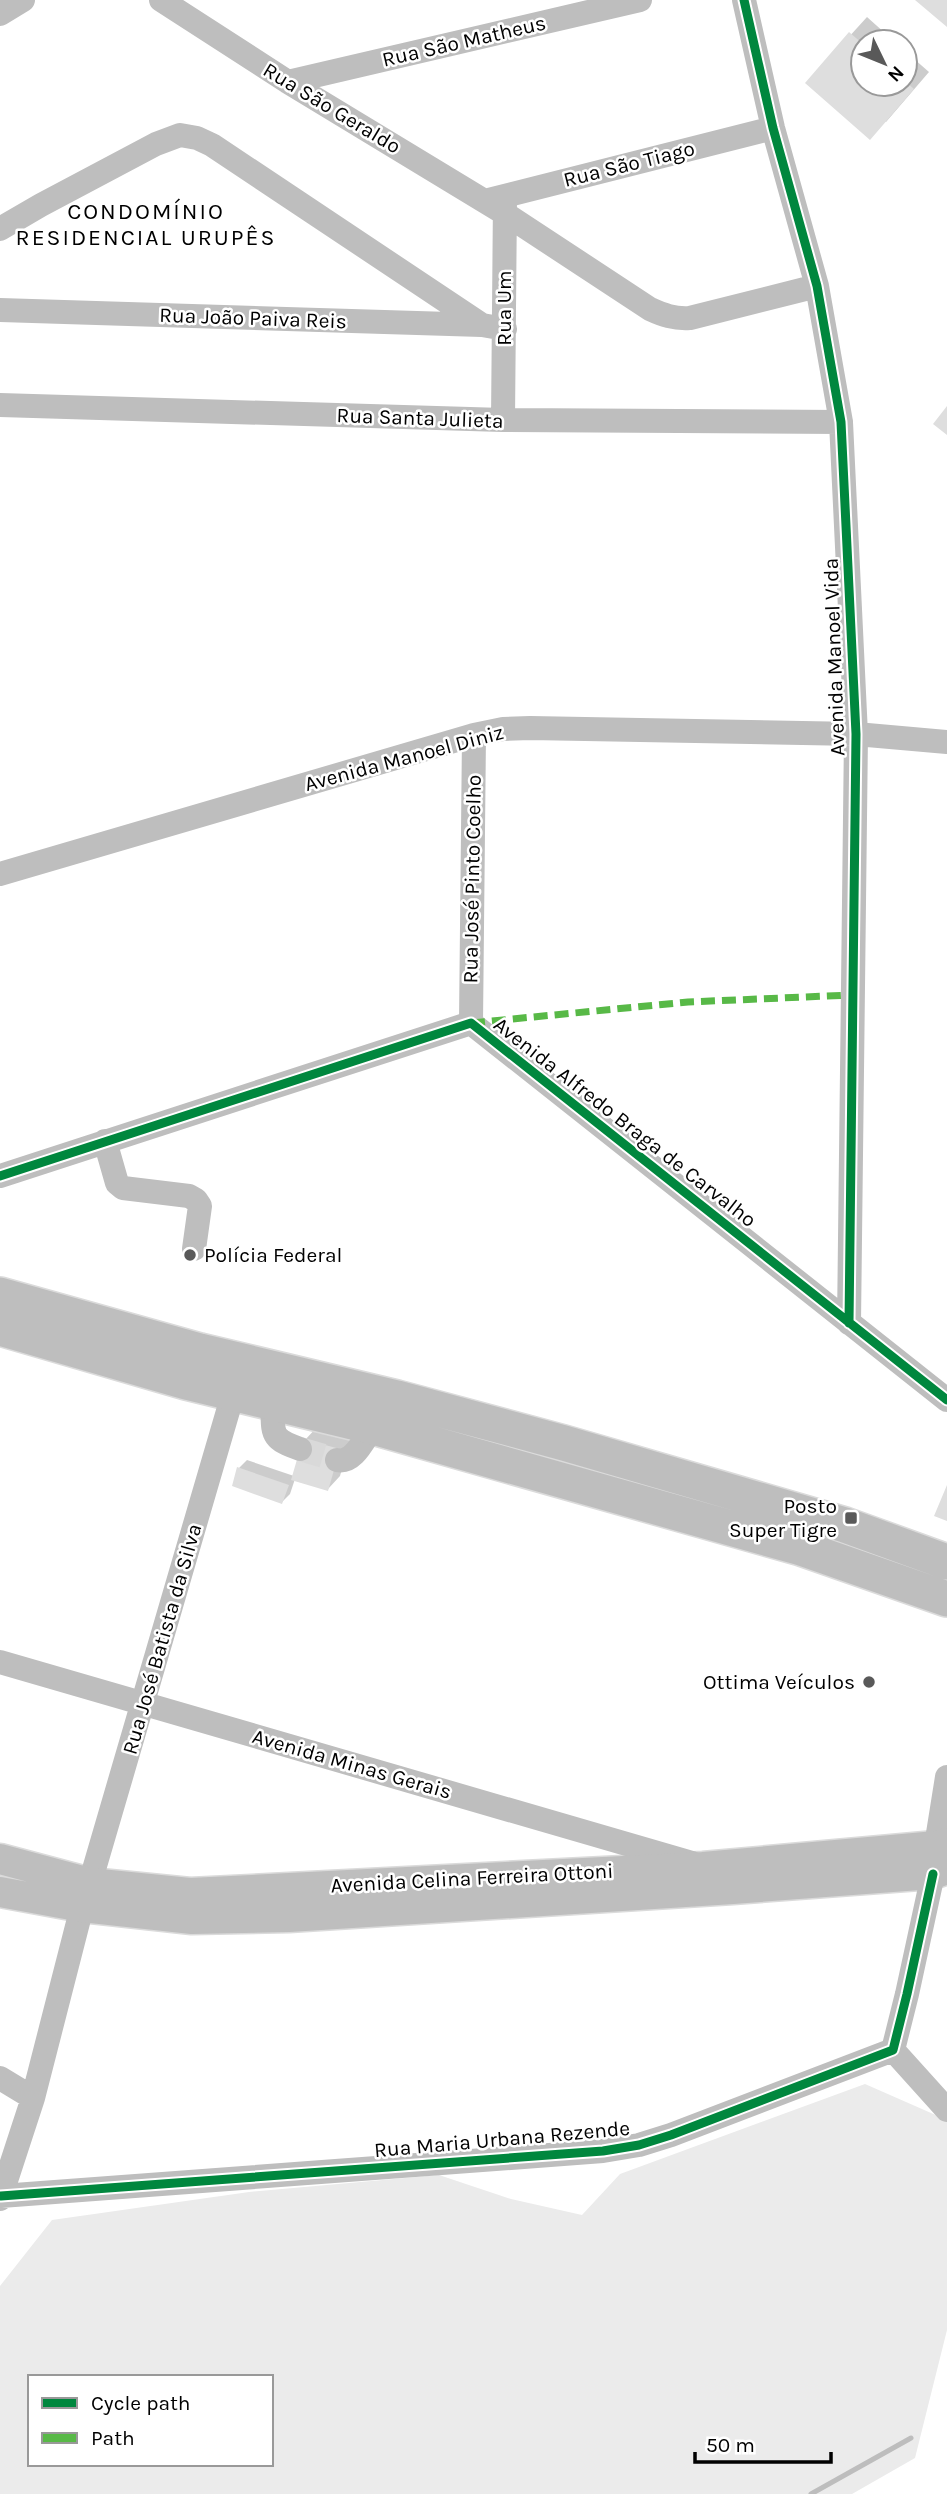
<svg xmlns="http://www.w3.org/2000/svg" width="947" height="2494" font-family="Karla,sans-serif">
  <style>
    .green { fill: #ebebeb; fill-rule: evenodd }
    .shadow { fill: #0003 }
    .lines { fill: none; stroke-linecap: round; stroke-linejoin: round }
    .stream { stroke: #bdbdbd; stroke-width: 5 }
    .building { fill: #dedede }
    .minor-tunnel { stroke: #d9d9d9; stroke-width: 24; stroke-dasharray: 24 12; stroke-linecap: butt }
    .major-casing { stroke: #dbdbdb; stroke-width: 33 }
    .highway-casing { stroke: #dbdbdb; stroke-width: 38 }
    .minor { stroke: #bebebe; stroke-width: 24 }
    .major { stroke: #bebebe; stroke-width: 30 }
    .highway { stroke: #bebebe; stroke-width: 35 }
    .quiet { stroke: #58b947; stroke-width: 7; stroke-dasharray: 14 7; stroke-linecap: butt }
    .cycleway-casing { stroke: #fff; stroke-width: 13 }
    .cycleway { stroke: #00873e; stroke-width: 9 }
    .poi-dot { fill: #595959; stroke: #fff; stroke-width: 2.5 }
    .labels { text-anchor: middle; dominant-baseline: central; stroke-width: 5; stroke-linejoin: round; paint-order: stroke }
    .street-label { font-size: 21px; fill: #000; stroke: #fff }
    .poi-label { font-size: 21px; fill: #000; stroke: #fff; text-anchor: end }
    .neighbourhood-label { font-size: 23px; letter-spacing: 2px; fill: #000; stroke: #fff }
  </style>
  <rect width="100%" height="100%" fill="#fff"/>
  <!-- green -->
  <path class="green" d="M 865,2084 L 947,2120 L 947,2330 L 915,2458 L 852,2494 L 0,2494 L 0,2286 L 52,2220 L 249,2192 L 439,2175 L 511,2199 L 582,2215 L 620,2174 ZM 30,2377 L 271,2377 L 271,2464 L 30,2464 Z"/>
  <!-- shadow -->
  <path class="shadow" d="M 867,17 L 895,42 L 863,42 L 863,84 L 905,84 L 905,51 L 929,72 L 886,122 L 807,83 Z
    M 317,1427 L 351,1437 L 340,1476 L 328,1489 L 295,1479 L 290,1494 L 282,1502 L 239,1468 L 247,1460 L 294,1476 L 305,1440 Z"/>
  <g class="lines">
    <!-- stream -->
    <path class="stream" d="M 811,2494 L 911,2438"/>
  </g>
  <!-- building -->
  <path class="building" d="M 915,0 L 947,0 L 947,27 Z
    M 849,32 L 863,44 L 863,84 L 905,84 L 905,81 L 914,89 L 870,140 L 805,83 Z
    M 947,406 L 947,435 L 933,424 Z
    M 303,1439 L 340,1449 L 328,1491 L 291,1480 Z
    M 237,1467 L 289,1485 L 282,1504 L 232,1486 Z
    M 947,1485 L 947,1521 L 934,1516 Z"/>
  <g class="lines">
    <!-- minor-tunnel -->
    <path class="minor-tunnel" d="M 300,1449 L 337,1460"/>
    <defs>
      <path id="major" d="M 0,1859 L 90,1883 L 190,1893 L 703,1867 L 936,1846 L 947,1843
        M 0,1892 L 82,1907 L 192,1919 L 289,1917 L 733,1889 L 933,1874 L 947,1869"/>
      <path id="highway" d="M 0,1295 L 200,1351 L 397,1398 L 564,1443 L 845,1525 L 947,1562
        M 0,1328 L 186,1382 L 373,1427 L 801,1548 L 947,1599"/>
    </defs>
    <!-- major casing -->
    <use href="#major" class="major-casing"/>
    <!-- highway casing -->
    <use href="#highway" class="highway-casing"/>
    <!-- minor -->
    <path class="minor" d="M 161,0 L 288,82 L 504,213 L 650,309 C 663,315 674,319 690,318 L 817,286
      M 744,0 L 773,128 L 817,286 L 841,422 L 856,734 L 849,1323
      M 0,14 L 23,0
      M 288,82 L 640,0
      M 485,201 L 773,128
      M 0,229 L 41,205 L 156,144 L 180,135 L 197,138 L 212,145 L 482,325
      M 0,310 L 482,325 L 505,329
      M 0,405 L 503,420 L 841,422
      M 503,420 L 505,199
      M 0,874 L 474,735 L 503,729 L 530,728 L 856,734 L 947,742
      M 471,1023 L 474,735
      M 105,1141 L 117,1183 L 123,1188 L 189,1196 L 196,1200 L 200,1206 L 194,1249
      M 0,1176 L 471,1023 L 947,1400
      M 272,1402 C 274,1433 268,1438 300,1449
      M 337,1460 C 354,1464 364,1439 373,1427
      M 0,1662 L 692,1863
      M 936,1846 L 947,1777
      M 90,1883 L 233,1394
      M 893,2050 L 947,2110
      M 0,2078 L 33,2098
      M 1,2196 L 603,2151 L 639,2145 L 671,2135 L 893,2050 L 907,1994 L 933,1874
      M 0,2199 L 33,2098 L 82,1907"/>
    <!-- major -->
    <use href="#major" class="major"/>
    <!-- highway -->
    <use href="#highway" class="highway"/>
    <!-- quiet -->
    <path class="quiet" d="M 471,1023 L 688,1002 L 851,995"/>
    <defs>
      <path id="cycleway" d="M 744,0 L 773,128 L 817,286 L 841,422 L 856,734 L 849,1323
        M 0,1176 L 471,1023 L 947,1400
        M 1,2196 L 603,2151 L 639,2145 L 671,2135 L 893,2050 L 907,1994 L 933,1874"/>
    </defs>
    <!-- cycleway casing -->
    <use href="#cycleway" class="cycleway-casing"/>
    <!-- cycleway -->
    <use href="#cycleway" class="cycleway"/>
  </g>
  <!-- markers -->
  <g class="poi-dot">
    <circle cx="190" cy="1255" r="7"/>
    <rect x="844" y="1511" width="14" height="14" rx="3.5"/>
    <circle cx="869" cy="1682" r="7"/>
  </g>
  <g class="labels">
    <!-- street labels -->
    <g class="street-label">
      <text transform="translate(464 41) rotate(-13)">Rua São Matheus</text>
      <text transform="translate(332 108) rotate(31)">Rua São Geraldo</text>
      <text transform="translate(629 164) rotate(-14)">Rua São Tiago</text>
      <text transform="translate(504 308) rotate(-90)">Rua Um</text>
      <text transform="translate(253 318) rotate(2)">Rua João Paiva Reis</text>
      <text transform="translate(420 418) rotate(2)">Rua Santa Julieta</text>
      <text transform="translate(834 657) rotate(-92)">Avenida Manoel Vida</text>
      <text transform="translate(404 758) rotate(-15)">Avenida Manoel Diniz</text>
      <text transform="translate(472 879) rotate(-89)">Rua José Pinto Coelho</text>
      <text transform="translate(625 1122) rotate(38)">Avenida Alfredo Braga de Carvalho</text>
      <text transform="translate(162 1639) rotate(-74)">Rua José Batista da Silva</text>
      <text transform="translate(352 1764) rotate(16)">Avenida Minas Gerais</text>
      <text transform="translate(472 1878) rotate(-3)">Avenida Celina Ferreira Ottoni</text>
      <text transform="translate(502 2139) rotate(-5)">Rua Maria Urbana Rezende</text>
    </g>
    <!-- poi labels -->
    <g class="poi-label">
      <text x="204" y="1255" text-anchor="start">Polícia Federal</text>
      <text x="837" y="1506">Posto<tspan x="837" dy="24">Super Tigre</tspan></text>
      <text x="855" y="1682">Ottima Veículos</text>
    </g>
    <!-- neighbourhood labels -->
    <g class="neighbourhood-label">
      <text x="146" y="211">CONDOMÍNIO<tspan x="146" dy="26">RESIDENCIAL URUPÊS</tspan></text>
    </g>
  </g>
  <!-- legend -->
  <rect x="28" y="2375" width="245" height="91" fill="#ffffff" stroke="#999999" stroke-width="2"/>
  <rect x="42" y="2398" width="35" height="10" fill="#00873e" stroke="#999999" stroke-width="2"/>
  <text x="91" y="2410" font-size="21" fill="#000000">Cycle path</text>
  <rect x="42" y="2433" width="35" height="10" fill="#58b947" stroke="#999999" stroke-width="2"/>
  <text x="91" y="2445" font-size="21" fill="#000000">Path</text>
  <!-- north arrow -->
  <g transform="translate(884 63) rotate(133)"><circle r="33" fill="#ffffff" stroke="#999999" stroke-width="2"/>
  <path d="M0-5L12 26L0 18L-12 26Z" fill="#595959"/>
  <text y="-10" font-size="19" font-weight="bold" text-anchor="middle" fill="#000000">N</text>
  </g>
  <!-- scale -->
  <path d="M695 2452v10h136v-10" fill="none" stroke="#000000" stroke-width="3.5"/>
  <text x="706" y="2452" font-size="21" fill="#000000" stroke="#ffffff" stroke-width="5" paint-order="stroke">50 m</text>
</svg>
